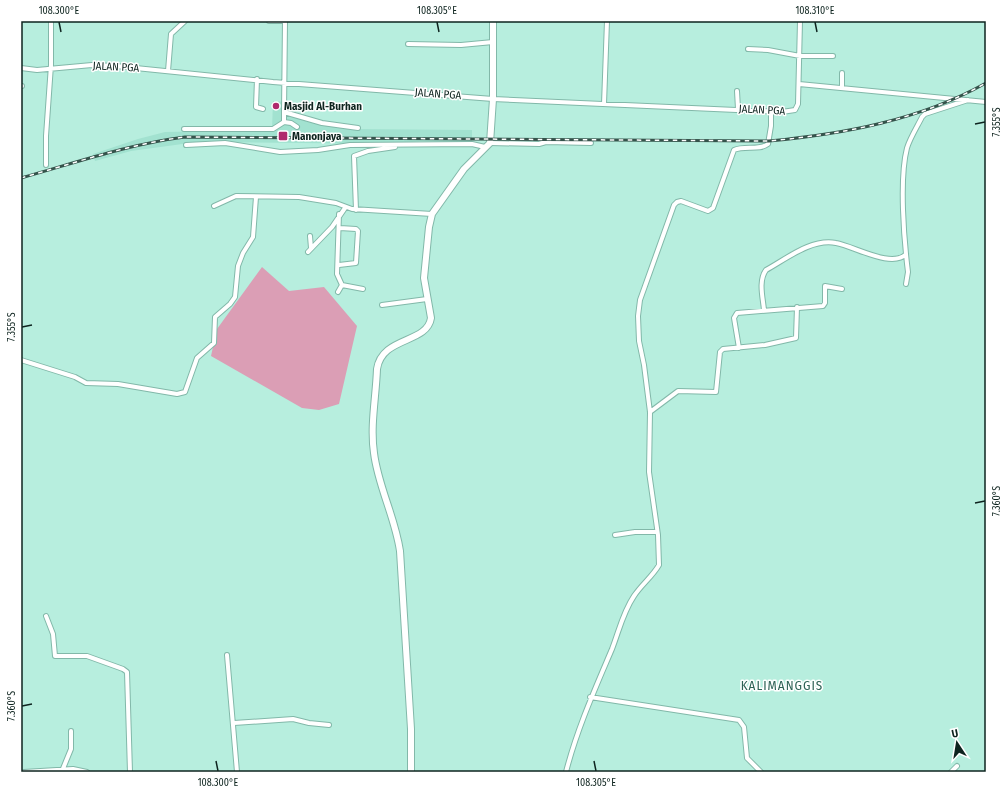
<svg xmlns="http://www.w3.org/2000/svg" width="1007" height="793" font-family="'Fira Sans Condensed',sans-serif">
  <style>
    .built { fill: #a2e2d0 }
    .green { fill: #db9eb5 }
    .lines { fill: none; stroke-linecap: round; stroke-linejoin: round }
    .minor-casing { stroke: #82b8a9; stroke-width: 6 }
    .secondary-casing { stroke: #82b8a9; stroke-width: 8 }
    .minor { stroke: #fff; stroke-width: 4 }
    .secondary { stroke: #fff; stroke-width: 6 }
    .rail-casing { stroke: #35534b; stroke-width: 3 }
    .rail { stroke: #fff; stroke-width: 1.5; stroke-dasharray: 4.5; stroke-linecap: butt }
    .ticks { fill: none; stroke: #0e241f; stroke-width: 1.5 }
    .poi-dot { fill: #b0296d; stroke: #fff; stroke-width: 1.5 }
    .labels { text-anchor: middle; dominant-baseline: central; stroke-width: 3; stroke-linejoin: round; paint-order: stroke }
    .street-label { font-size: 11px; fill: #0e241f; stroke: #fff }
    .poi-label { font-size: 11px; font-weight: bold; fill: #0e241f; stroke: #fff; text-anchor: start }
    .quarter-label { font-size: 13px; letter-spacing: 1px; fill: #2d6255; stroke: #fff }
    .neatline { fill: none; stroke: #0e241f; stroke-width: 1.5 }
    .ticks-label { font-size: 10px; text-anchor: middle; fill: #0e241f }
  </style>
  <rect width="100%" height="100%" fill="#b7eede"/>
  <!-- built -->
  <path class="built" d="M 273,101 L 285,102 L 285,106 L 293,107 L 293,117 L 309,122 L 353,129 L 472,130 L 472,142 L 420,141 L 398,144 L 197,142 L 131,151 L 95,161 L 93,154 L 138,139 L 165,132 L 272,130 Z"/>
  <!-- green -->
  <path class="green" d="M 262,267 L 289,291 L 324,287 L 357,326 L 339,404 L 319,410 L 302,408 L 211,356 L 217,329 Z"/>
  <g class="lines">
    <defs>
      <path id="minor" d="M 269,21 L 285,21
        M 285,21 L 284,112 L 322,123 L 358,128
        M 408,44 L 461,45 L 493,42
        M 748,49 L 768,50 L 800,56 L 833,56
        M 21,68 L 37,70 L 92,65 L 116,66 L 273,82 L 493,99 L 782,112 L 795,110 L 798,104 L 800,21
        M 168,71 L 171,34 L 185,21
        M 257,79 L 256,107 L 263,109
        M 799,84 L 986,102
        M 21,86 L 22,86
        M 842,87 L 842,73
        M 737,91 L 738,109
        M 604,104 L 607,21
        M 284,122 L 291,123 L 297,127
        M 184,129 L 273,129 L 284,122 L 284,112
        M 490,143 L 539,144 L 546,142 L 591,143
        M 186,145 L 225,143 L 280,152 L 318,150 L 350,145 L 472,144 L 485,147
        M 46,165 L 46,136 L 51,65 L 51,21
        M 214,206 L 236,196 L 299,197 L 336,203 L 352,209 L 432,214
        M 356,210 L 354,156 L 368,151 L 395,147
        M 310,236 L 311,248
        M 308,252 L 332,227 L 345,208
        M 339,265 L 356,263 L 358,231 L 356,229 L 340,228
        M 906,284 L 908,272 C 904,240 899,179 907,148 C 910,138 917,127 922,117 L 925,114 L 968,100
        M 342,285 L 363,289
        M 338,292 L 342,285 L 337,274 L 339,214
        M 382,305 L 427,299
        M 764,310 C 763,298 758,281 766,270 C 786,259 812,238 836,243 C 854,246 892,269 906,254
        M 739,348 L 734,318 L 737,313 L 823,306 L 825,303 L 825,286 L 842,289
        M 21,360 L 75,377 L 86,383 L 118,384 L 177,394 L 185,392 L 197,358 L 214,343 L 215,317 L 230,304 L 235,297 L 238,266 L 243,253 L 253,237 L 256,197
        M 650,412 L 678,391 L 716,392 L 720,352 L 723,349 L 765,345 L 796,338 L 797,307
        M 615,535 L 635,532 L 657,532
        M 46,616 L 53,634 L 55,656 L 87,656 L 123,669 L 127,672 L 130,772
        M 227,655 L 237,772
        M 590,697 L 739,720 L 744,727 L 747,758 L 761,772
        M 234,723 L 293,719 L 309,723 L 329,725
        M 62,771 L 71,749 L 71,731
        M 24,772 L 73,769 L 87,772
        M 566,772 C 577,729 595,689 612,649 C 619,631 623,612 634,596 C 642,584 652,577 659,565 L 658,535 L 649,472 L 650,412 L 644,365 L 639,341 L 638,316 L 640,300 L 674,205 L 677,202 L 681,201 L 708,211 L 713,208 L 734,150 C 745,145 759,151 768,144 L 771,126 L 771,111
        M 951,772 L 957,766"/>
      <path id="secondary" d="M 411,772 L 411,729 L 400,551 C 395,517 378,486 374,453 C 370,426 376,397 377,369 C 382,336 427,344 431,318 L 424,278 L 429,227 L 432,214 L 464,169 L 490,143 L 493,99 L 493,21"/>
    </defs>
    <!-- minor casing -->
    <use href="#minor" class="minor-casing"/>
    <!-- secondary casing -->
    <use href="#secondary" class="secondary-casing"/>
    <!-- minor -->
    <use href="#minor" class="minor"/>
    <!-- secondary -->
    <use href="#secondary" class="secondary"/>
    <defs>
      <path id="rail" d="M 21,178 C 75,163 129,144 185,137 L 769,141 C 844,134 920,120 986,83"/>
    </defs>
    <!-- rail casing -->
    <use href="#rail" class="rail-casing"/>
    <!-- rail -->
    <use href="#rail" class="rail"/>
  </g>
  <!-- ticks -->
  <path class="ticks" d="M 59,22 L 61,32M 437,22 L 439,32M 815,22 L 817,32M 975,124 L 985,122M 22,327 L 32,325M 975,503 L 985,501M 22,706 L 32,704M 216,761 L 218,771M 594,761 L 596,771"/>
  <!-- markers -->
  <g class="poi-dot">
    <circle cx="276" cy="106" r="4"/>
    <rect x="278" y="131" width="10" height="10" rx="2"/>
  </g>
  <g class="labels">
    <!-- street labels -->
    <g class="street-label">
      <text transform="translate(116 67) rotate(3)">JALAN PGA</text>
      <text transform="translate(438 94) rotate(4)">JALAN PGA</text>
      <text transform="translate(762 110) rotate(3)">JALAN PGA</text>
    </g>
    <!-- poi labels -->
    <g class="poi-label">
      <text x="284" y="106">Masjid Al-Burhan</text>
      <text x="292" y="136">Manonjaya</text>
    </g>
    <!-- quarter labels -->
    <g class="quarter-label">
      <text x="782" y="685">KALIMANGGIS</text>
    </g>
  </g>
  <!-- border -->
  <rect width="1007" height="793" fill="none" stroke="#ffffff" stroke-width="44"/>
  <!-- north arrow -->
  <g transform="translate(957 743) rotate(348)" stroke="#ffffff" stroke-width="3" paint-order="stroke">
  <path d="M0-3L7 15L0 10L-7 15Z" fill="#0e241f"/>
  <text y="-6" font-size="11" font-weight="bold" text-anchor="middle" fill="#0e241f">U</text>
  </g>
  <rect x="22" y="22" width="963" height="749" class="neatline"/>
  <g class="ticks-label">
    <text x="59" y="14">108.300°E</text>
    <text x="437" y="14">108.305°E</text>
    <text x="815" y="14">108.310°E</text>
    <text transform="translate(996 122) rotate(-90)" y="4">7.355°S</text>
    <text transform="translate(11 327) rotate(-90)" y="4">7.355°S</text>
    <text transform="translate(996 501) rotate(-90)" y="4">7.360°S</text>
    <text transform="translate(11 706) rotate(-90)" y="4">7.360°S</text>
    <text x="218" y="786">108.300°E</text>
    <text x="596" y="786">108.305°E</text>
  </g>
</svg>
